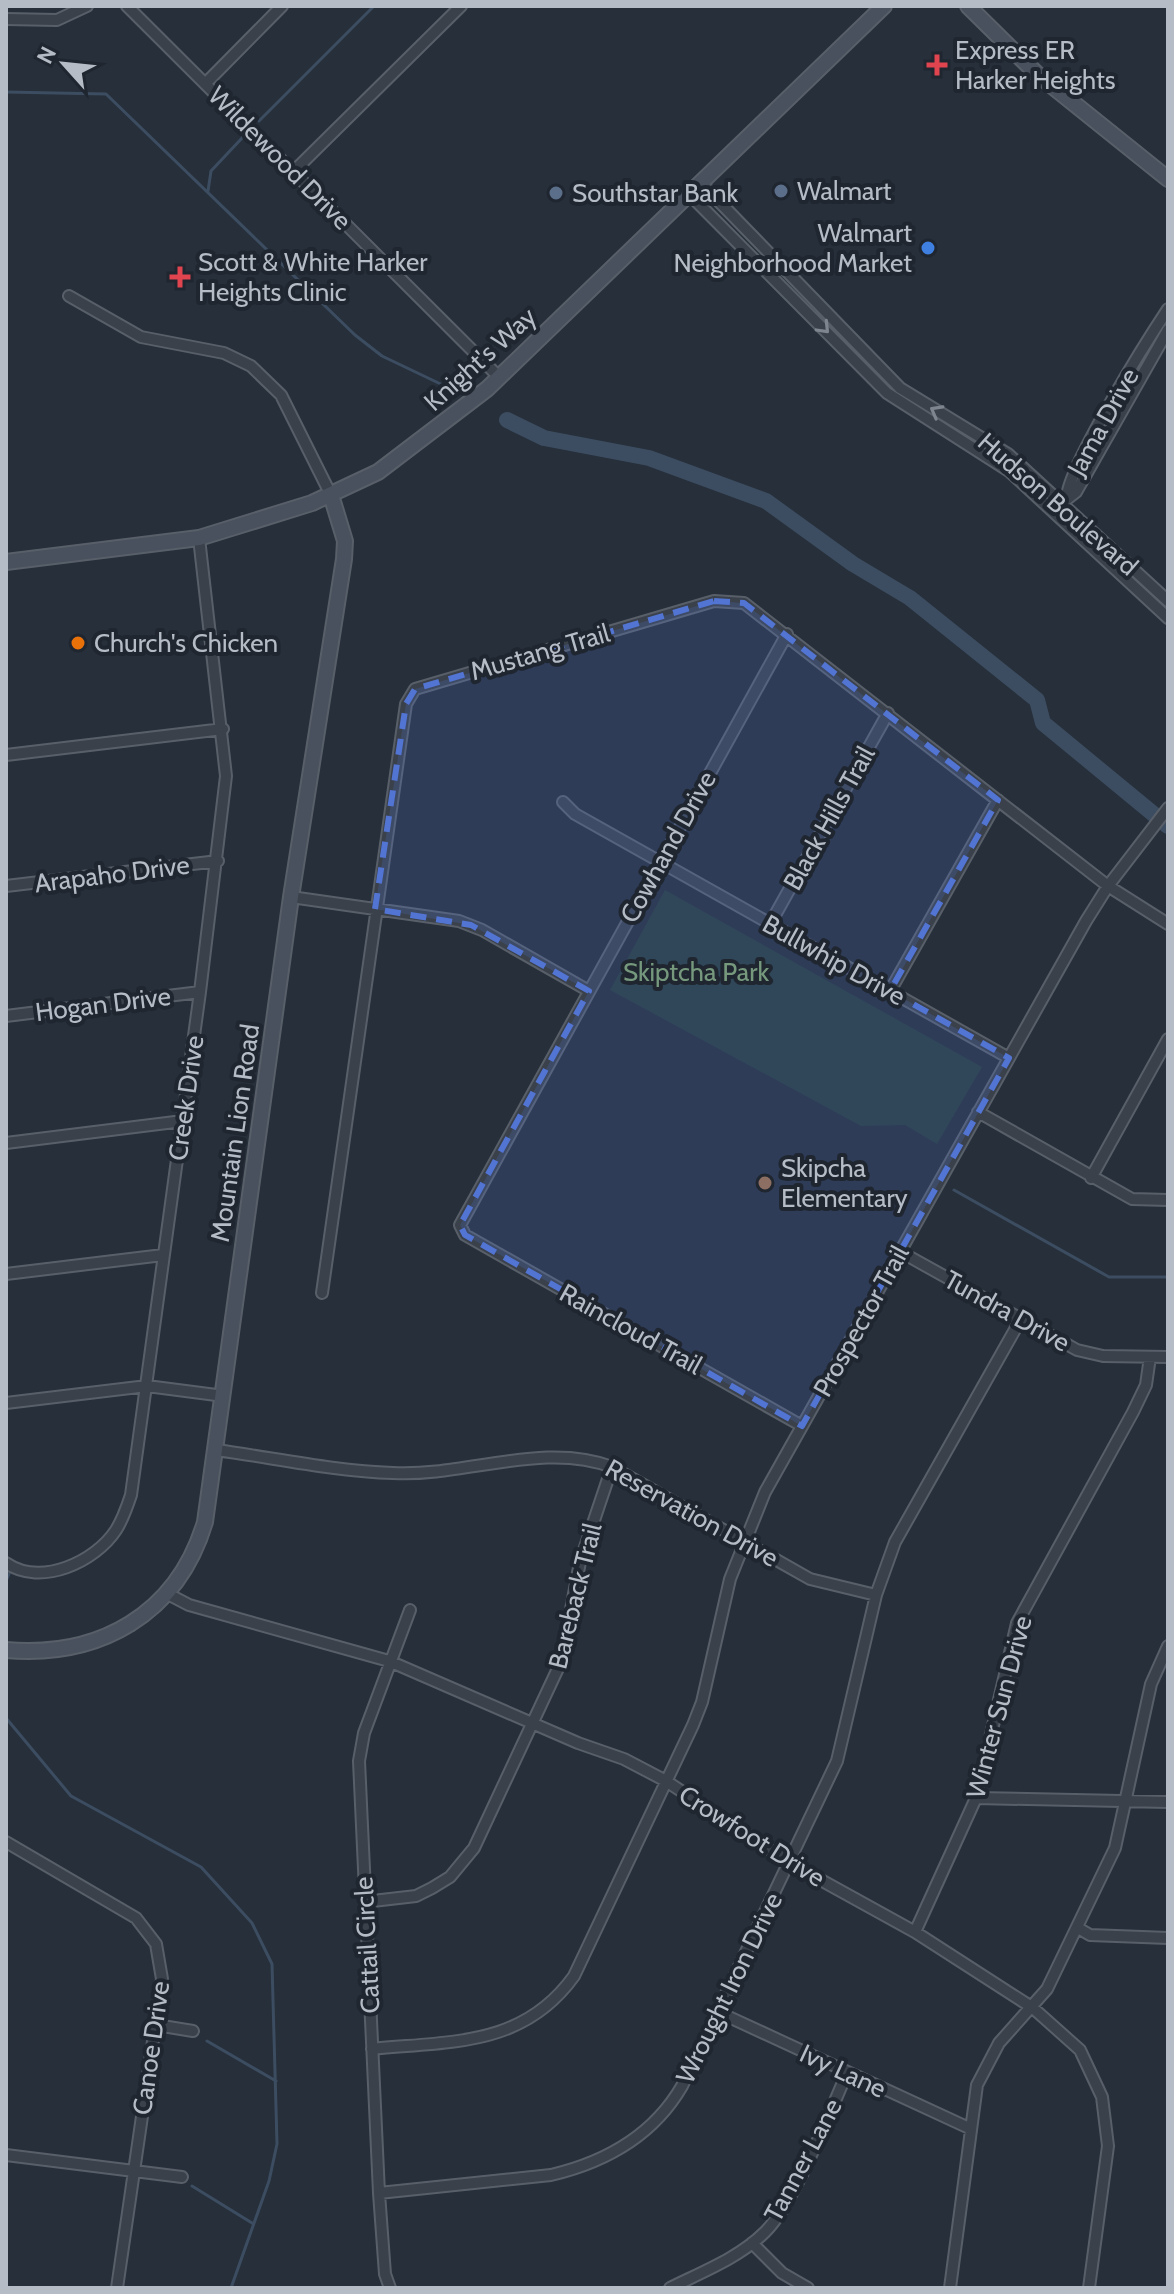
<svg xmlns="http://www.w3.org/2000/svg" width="1174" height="2294" font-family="Cabin,sans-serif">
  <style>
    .green { fill: #293c3c }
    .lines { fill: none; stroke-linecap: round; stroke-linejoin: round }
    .stream { stroke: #3d4d61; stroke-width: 3 }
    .river { stroke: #3d4d61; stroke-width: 16 }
    .street-casing { stroke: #585f69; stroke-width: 14 }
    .secondary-casing { stroke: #585f69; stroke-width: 18 }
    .street { stroke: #3a414b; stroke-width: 10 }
    .secondary { stroke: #48515d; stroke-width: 14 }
    .oneway { stroke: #7e858f }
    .marked { fill: #5274d2; fill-opacity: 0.2; stroke: #5274d2; stroke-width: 6; stroke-dasharray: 16 10; stroke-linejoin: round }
    .health-dot { fill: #e0444e; stroke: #1f2630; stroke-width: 3 }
    .service-dot { fill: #5c6f8a; stroke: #1f2630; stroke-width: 3 }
    .shop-dot { fill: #3f7fe0; stroke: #1f2630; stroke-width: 3 }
    .food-dot { fill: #e8710a; stroke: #1f2630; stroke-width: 3 }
    .education-dot { fill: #8d6e63; stroke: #1f2630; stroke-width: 3 }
    .labels { text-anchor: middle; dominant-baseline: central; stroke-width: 8; stroke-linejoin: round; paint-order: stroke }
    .poi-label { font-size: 26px; fill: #b5bcc6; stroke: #1f2630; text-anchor: start }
    .street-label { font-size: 26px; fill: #b5bcc6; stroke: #1f2630 }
    .park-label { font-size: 26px; fill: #76997e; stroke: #1f2630 }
  </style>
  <rect width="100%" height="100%" fill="#262f3a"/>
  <!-- green -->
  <path class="green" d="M 665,890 L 982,1067 L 937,1144 L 905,1125 L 861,1126 L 610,990 Z"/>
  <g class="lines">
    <!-- stream -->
    <path class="stream" d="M 6,92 L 106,94 L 355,335 L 382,356 L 449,388
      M 259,121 L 374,6
      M 208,191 L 211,171 L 243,137
      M 954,1190 L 1109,1277 L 1168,1277
      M 6,1581 L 9,1574
      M 6,1718 L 71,1796 L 201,1867 L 252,1923 L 272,1964 L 277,2144 L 269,2181 L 231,2288
      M 207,2041 L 276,2081
      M 192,2186 L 252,2223"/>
    <!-- river -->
    <path class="river" d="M 507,420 L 544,438 L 649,458 L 766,501 L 853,564 L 910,598 L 1037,700 L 1043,723 L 1168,826"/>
    <defs>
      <path id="street" d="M 127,6 L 500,378
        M 6,19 L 57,20 L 87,6
        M 205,84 L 282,6
        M 294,171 L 461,6
        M 701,183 L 900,388 L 1008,454 L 1168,601
        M 689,194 L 887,393 L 1009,471 L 1168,618
        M 69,296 L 141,337 L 224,353 L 251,366 L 281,395 L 331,495
        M 1067,496 C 1071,462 1146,342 1168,309
        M 1058,506 L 1076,492 L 1168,330
        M 787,634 L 460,1225 L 465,1235 L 802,1426
        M 6,755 L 223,729
        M 563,802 L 575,814 L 1009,1058
        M 6,886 L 218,861
        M 291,897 L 459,921 L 482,930 L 589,991
        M 770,924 L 888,713
        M 890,991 L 998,800
        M 6,1016 L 200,992
        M 978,1112 L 1132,1199 L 1168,1200
        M 6,1143 L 183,1121
        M 1091,1178 L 1168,1039
        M 899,1251 L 1077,1350 L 1103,1356 L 1168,1357
        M 6,1274 L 163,1255
        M 322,1293 L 406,704 L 415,689 L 714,601 L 744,603 L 1108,886 L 1168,924
        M 6,1403 L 147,1386 L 224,1396
        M 216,1450 C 275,1458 334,1471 393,1473 C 465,1477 543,1441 612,1467 L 810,1579 L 876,1595
        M 6,1563 C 41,1587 95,1562 116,1530 C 123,1519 127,1507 131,1495 L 200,992 L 226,776 L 199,538
        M 166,1593 L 189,1605 L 389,1661 L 578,1743 L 624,1759 L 666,1781 L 790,1863 L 915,1932 L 1033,2008 L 1080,2050 L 1102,2097 L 1108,2146 L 1089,2288
        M 976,1798 L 1168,1802
        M 6,1842 L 136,1918 L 156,1944 L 162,1979 L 117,2288
        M 364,1902 L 416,1896 L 432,1888 L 450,1877 L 474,1848 L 561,1662 L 580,1562 L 612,1467
        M 1078,1928 L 1090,1935 L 1168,1938
        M 915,1932 L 976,1798 L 1017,1623 L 1133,1412 L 1146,1385 L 1150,1357
        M 718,2012 L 969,2128
        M 156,2025 L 193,2031
        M 372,2049 C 451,2041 523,2047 574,1976 L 693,1725 L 702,1702 L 730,1579 L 765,1492 L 1086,921 L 1108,886 L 1168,808
        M 6,2155 L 182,2177
        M 379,2193 L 551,2175 C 606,2162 653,2136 682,2086 L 837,1761 L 876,1595 L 895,1542 L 1021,1319
        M 752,2243 L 782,2273 L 808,2288
        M 390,2288 L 385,2274 L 379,2193 L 359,1761 L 364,1733 L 410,1610
        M 670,2288 C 702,2272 739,2258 765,2232 C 795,2202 829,2114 847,2073
        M 950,2288 L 977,2085 L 999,2043 L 1047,1989 L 1115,1848 L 1151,1684 L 1168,1646"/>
      <path id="secondary" d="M 968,6 L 1036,73 L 1168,179
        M 6,562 L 199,538 L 312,503 L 378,472 L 487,389 L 884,6
        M 6,1650 C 99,1658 177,1615 205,1522 L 291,897 L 344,559 L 345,541 L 331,495"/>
    </defs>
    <!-- street casing -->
    <use href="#street" class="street-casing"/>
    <!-- secondary casing -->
    <use href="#secondary" class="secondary-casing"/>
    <!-- street -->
    <use href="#street" class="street"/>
    <!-- secondary -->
    <use href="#secondary" class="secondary"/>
  </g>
  <!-- one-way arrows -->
  <defs><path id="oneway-chevron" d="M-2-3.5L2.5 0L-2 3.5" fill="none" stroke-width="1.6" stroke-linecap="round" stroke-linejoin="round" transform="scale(2)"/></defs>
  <g class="oneway">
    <use href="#oneway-chevron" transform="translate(824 328) rotate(46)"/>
    <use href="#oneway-chevron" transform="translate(936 411) rotate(-151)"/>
  </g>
  <!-- marked area -->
  <path class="marked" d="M 714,601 L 744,603 L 998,800 L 890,991 L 1009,1058 L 802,1426 L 465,1235 L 460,1225 L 589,991 L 471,925 L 375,909 L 406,704 L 415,689 Z"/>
  <!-- markers -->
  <g class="health-dot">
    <path d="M933 53h8v8h8v8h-8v8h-8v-8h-8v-8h8z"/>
    <path d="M176 265h8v8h8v8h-8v8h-8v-8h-8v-8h8z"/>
  </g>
  <g class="service-dot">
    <circle cx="781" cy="191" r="8"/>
    <circle cx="556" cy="193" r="8"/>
  </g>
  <circle class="shop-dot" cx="928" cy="248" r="8"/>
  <circle class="food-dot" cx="78" cy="643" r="8"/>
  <circle class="education-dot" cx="765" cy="1183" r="8"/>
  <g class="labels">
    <!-- poi labels -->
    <g class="poi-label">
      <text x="955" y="50">Express ER<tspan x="955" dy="30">Harker Heights</tspan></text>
      <text x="797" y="191">Walmart</text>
      <text x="572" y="193">Southstar Bank</text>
      <text x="912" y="233" text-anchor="end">Walmart<tspan x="912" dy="30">Neighborhood Market</tspan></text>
      <text x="198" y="262">Scott &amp; White Harker<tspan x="198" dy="30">Heights Clinic</tspan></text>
      <text x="94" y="643">Church's Chicken</text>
      <text x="781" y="1168">Skipcha<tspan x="781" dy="30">Elementary</tspan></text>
    </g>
    <!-- street labels -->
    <g class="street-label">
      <text transform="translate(280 158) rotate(45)">Wildewood Drive</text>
      <text transform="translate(480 359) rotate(-42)">Knight's Way</text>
      <text transform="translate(1103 422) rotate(-61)">Jama Drive</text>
      <text transform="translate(1058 504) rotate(41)">Hudson Boulevard</text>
      <text transform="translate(540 652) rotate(-16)">Mustang Trail</text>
      <text transform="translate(829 818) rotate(-61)">Black Hills Trail</text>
      <text transform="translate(668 847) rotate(-61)">Cowhand Drive</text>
      <text transform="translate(112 874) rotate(-7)">Arapaho Drive</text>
      <text transform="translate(834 960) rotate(29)">Bullwhip Drive</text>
      <text transform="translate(103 1004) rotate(-7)">Hogan Drive</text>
      <text transform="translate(186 1098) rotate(-82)">Creek Drive</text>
      <text transform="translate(235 1133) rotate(-82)">Mountain Lion Road</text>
      <text transform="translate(1007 1311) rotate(29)">Tundra Drive</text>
      <text transform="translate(861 1321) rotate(-61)">Prospector Trail</text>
      <text transform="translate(631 1329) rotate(29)">Raincloud Trail</text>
      <text transform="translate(692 1513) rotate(29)">Reservation Drive</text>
      <text transform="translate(575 1596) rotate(-76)">Bareback Trail</text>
      <text transform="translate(999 1707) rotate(-75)">Winter Sun Drive</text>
      <text transform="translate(752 1836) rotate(32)">Crowfoot Drive</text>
      <text transform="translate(367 1945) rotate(-93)">Cattail Circle</text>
      <text transform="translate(729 1988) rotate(-64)">Wrought Iron Drive</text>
      <text transform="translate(151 2048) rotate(-82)">Canoe Drive</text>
      <text transform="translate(843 2071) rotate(25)">Ivy Lane</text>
      <text transform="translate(803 2160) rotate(-62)">Tanner Lane</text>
    </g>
    <!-- park labels -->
    <g class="park-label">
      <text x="696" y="972">Skiptcha Park</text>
    </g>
  </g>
  <!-- border -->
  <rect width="1174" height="2294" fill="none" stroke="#b5bcc6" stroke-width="16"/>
  <!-- north arrow -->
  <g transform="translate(64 64) rotate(297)" stroke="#1f2630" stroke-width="6" paint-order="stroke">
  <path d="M0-6L14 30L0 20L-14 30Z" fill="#b5bcc6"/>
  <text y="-12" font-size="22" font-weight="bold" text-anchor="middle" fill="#b5bcc6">N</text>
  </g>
</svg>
